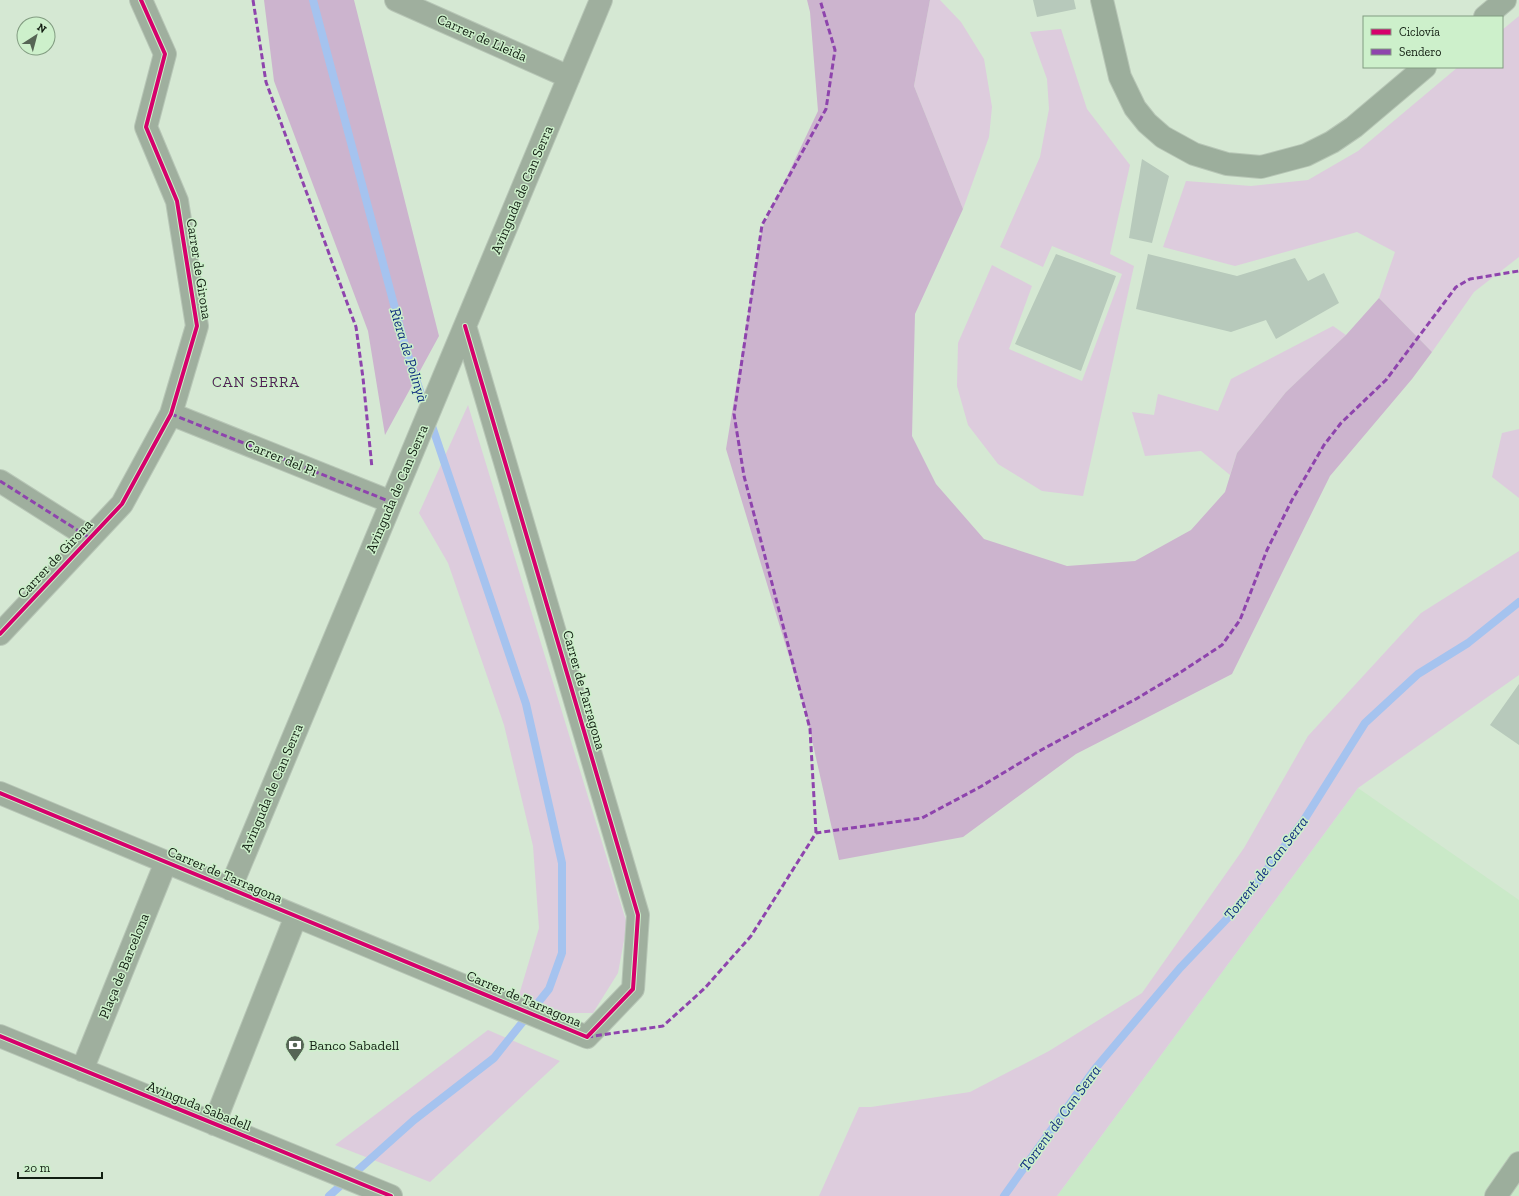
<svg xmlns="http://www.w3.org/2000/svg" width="1519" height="1196" font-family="'Zilla Slab',serif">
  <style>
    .built { fill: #cae9c8 }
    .green { fill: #dcd }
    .forest { fill: #ccb4ce }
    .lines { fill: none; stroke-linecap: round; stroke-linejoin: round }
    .stream { stroke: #a5c3ef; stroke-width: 8 }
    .building { fill: #b7c9bb }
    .street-casing { stroke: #b7c6b6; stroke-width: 24 }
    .secondary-casing { stroke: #b7c6b6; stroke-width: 24 }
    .street { stroke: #9faf9e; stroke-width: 22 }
    .secondary { stroke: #9cae9c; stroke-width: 22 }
    .quiet { stroke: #8e44ad; stroke-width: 3; stroke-dasharray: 6 3; stroke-linecap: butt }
    .cycleway-casing { stroke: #cdf0cb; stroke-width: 6 }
    .cycleway { stroke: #d6006c; stroke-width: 4 }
    .labels { text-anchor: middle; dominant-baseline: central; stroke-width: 3; stroke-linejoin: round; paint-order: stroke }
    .street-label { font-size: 14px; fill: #111e11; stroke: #cdf0cb }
    .poi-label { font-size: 14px; fill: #111e11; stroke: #cdf0cb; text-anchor: start }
    .water-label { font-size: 15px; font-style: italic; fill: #102f80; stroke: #cdf0cb }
    .neighbourhood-label { font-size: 15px; letter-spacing: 1px; fill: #4f2154; stroke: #cdf0cb }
  </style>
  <rect width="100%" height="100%" fill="#d5e8d3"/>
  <!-- built -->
  <path class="built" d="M 1358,788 L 1519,900 L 1519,1196 L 1057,1196 Z"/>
  <!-- green -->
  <path class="green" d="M 930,0 L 940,0 L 961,22 L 984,59 L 992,107 L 989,137 L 963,209 L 914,86 Z
    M 1519,16 L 1519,257 L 1474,292 L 1432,352 L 1379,298 L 1395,252 L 1357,232 L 1235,266 L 1163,247 L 1186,181 L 1251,186 L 1308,180 L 1358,151 L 1458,67 L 1502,67 L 1502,30 Z
    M 1061,29 L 1087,109 L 1130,165 L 1110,254 L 1134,266 L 1083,496 L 1042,491 L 998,464 L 968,425 L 957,386 L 958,343 L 992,265 L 1032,286 L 1009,349 L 1082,381 L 1122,274 L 1052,246 L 1043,267 L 1000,247 L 1040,157 L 1049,109 L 1047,79 L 1030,32 Z
    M 1333,326 L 1346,335 L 1286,392 L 1237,453 L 1230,475 L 1201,451 L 1145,456 L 1132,412 L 1154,415 L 1158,394 L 1218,411 L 1231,379 Z
    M 468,405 L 627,924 L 618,973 L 593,1013 L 563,1013 L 519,995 L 539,928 L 533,846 L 504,725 L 448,563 L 419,513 Z
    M 1519,429 L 1519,498 L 1492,477 L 1502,433 Z
    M 1519,551 L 1519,675 L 1358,788 L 1057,1196 L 819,1196 L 859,1107 L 871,1107 L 970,1092 L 1049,1051 L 1142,993 L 1244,848 L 1308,736 L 1421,613 Z
    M 488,1030 L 560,1061 L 430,1182 L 335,1145 Z"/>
  <!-- forest -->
  <path class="forest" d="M 264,0 L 354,0 L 439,336 L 385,435 L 368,331 L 274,81 Z
    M 807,0 L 930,0 L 914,86 L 963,209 L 915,314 L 912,436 L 936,484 L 984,539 L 1067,566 L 1135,561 L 1191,530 L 1225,492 L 1237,453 L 1286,392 L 1346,335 L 1379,298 L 1432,352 L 1412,379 L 1330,476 L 1232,674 L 1076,754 L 963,837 L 839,860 L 805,709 L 726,449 L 762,229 L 818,111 L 810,12 Z"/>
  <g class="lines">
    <!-- stream -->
    <path class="stream" d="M 313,0 L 405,346 L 426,409
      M 329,1196 L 414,1120 L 494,1058 L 549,989 L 562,953 L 562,863 L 526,704 L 430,420
      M 1004,1196 L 1094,1070 L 1180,968 L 1241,904 L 1304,820 L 1365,723 L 1418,674 L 1468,643 L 1519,602"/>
  </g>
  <!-- building -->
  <path class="building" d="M 1033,0 L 1074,0 L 1076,9 L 1037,17 Z
    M 1142,159 L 1169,176 L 1152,243 L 1129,238 Z
    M 1056,254 L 1116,276 L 1081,371 L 1015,344 Z
    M 1148,254 L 1237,276 L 1295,258 L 1308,281 L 1324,273 L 1339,303 L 1276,339 L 1266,320 L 1231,332 L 1136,309 Z
    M 1519,684 L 1519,745 L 1490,725 Z"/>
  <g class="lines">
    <defs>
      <path id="street" d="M 396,0 L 569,77
        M 171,414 L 391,502
        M 0,481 L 90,538
        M 0,634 L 122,504 L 171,414 L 197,326 L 177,201 L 146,127 L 165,54 L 141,0
        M 0,793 L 587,1037 L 633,989 L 638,915 L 465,326
        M 230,889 L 601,0
        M 0,1036 L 391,1196
        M 82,1070 L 166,862
        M 214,1124 L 296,916"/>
      <path id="secondary" d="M 1102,0 L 1120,77 L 1135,108 L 1147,123 L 1163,137 L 1194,154 L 1227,164 L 1261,167 L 1306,155 L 1332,142 L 1354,127 L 1425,67
        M 1485,17 L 1505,0
        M 1496,1196 L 1519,1163"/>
    </defs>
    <!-- street casing -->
    <use href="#street" class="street-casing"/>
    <!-- secondary casing -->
    <use href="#secondary" class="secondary-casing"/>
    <!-- street -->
    <use href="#street" class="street"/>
    <!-- secondary -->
    <use href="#secondary" class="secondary"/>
    <!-- quiet -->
    <path class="quiet" d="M 253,0 L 266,82 L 356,327 L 363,378 L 372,468
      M 171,414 L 391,502
      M 0,481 L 90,538
      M 816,833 L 810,729 L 744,476 L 734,414 L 762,225 L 826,109 L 835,50 L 820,0
      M 587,1037 L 663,1026 L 705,988 L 751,936 L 816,833 L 922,818 L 980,787 L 1043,749 L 1136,699 L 1181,672 L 1222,645 L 1240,620 L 1267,550 L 1292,500 L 1324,445 L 1341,423 L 1386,380 L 1456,287 L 1470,279 L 1519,271"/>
    <defs>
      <path id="cycleway" d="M 0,634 L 122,504 L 171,414 L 197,326 L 177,201 L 146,127 L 165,54 L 141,0
        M 0,793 L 587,1037 L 633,989 L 638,915 L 465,326
        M 0,1036 L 391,1196"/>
    </defs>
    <!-- cycleway casing -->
    <use href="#cycleway" class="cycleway-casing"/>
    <!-- cycleway -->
    <use href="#cycleway" class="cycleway"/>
  </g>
  <!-- icons -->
  <defs>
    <symbol id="bank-pin" viewBox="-11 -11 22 30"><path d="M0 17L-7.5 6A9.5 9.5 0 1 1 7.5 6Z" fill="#566555" stroke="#cdf0cb"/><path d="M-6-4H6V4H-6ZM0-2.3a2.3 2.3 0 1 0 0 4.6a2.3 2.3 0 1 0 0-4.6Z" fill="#fff"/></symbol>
  </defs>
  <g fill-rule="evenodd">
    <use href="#bank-pin" x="284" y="1034" width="22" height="30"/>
  </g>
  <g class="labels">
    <!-- street labels -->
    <g class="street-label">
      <text transform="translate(482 38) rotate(24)">Carrer de Lleida</text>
      <text transform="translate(522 190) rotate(-67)">Avinguda de Can Serra</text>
      <text transform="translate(199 269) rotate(81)">Carrer de Girona</text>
      <text transform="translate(281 458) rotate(22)">Carrer del Pi</text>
      <text transform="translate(397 489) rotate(-67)">Avinguda de Can Serra</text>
      <text transform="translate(55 559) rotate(-47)">Carrer de Girona</text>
      <text transform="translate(584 690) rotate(74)">Carrer de Tarragona</text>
      <text transform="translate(272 788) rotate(-67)">Avinguda de Can Serra</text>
      <text transform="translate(225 875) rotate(23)">Carrer de Tarragona</text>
      <text transform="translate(124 966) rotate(-68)">Plaça de Barcelona</text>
      <text transform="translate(524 999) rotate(23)">Carrer de Tarragona</text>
      <text transform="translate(199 1106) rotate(22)">Avinguda Sabadell</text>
    </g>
    <!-- poi labels -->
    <g class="poi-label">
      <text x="309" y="1045">Banco Sabadell</text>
    </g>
    <!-- water labels -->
    <g class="water-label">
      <text transform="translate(409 355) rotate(73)">Riera de Polinyà</text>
      <text transform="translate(1266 868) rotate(-52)">Torrent de Can Serra</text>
      <text transform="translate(1060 1118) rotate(-54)">Torrent de Can Serra</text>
    </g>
    <!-- neighbourhood labels -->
    <g class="neighbourhood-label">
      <text x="256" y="382">CAN SERRA</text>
    </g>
  </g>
  <!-- legend -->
  <rect x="1363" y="16" width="140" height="52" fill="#cdf0cb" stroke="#829c81"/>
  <rect x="1371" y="29" width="20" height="6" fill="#d6006c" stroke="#829c81"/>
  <text x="1399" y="36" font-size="12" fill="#111e11">Ciclovía</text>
  <rect x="1371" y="49" width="20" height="6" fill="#8e44ad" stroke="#829c81"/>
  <text x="1399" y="56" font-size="12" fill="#111e11">Sendero</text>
  <!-- north arrow -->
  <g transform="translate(36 36) rotate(36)"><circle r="19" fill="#cdf0cb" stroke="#829c81"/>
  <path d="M0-3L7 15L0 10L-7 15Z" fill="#566555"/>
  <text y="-6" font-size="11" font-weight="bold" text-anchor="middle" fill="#111e11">N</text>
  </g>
  <!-- scale -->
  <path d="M18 1172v6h84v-6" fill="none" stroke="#111e11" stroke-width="2"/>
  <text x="24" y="1172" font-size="12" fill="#111e11" stroke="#cdf0cb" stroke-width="3" paint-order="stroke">20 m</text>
</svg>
